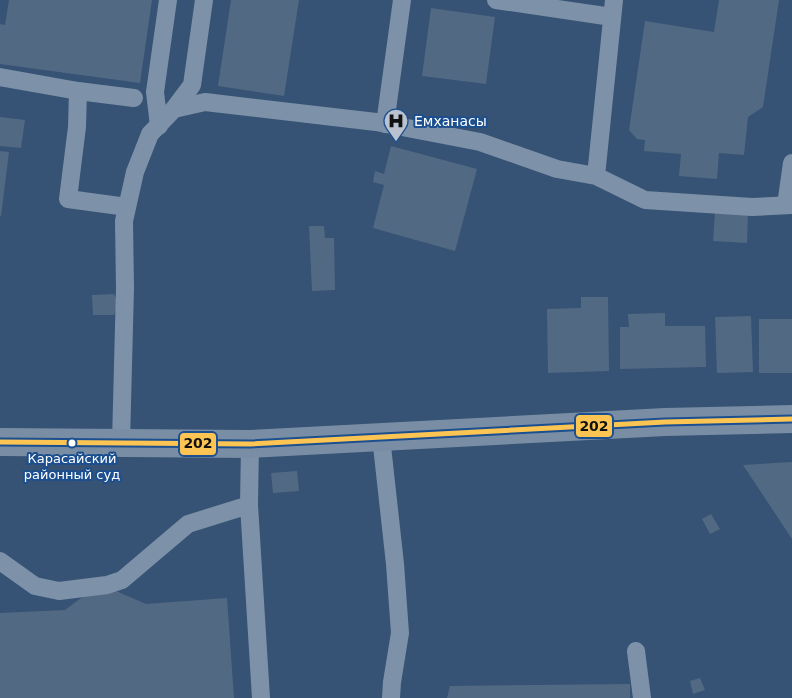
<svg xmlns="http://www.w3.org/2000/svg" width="792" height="698" font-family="'DejaVu Sans',sans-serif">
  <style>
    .building { fill: #526984 }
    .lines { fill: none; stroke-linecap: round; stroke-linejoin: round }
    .lane { stroke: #7d92a8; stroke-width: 18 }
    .secondary { stroke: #798da4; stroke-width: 28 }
    .bus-1-casing { stroke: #1b4f8f; stroke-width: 9 }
    .bus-1 { stroke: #fcc553; stroke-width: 5 }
    .bus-dot { fill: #fff; stroke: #1b4f8f; stroke-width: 2 }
    .labels { text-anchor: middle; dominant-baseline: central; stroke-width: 4; stroke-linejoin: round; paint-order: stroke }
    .bus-label { font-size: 13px; fill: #fff; stroke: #1b4f8f }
    .poi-label { font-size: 14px; fill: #fff; stroke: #1b4f8f; text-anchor: start }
    .line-badge { stroke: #1b4f8f; stroke-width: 2 }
    .pale-badge-label { font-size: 14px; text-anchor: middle; font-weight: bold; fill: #111 }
  </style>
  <rect width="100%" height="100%" fill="#365274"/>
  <!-- building -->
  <path class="building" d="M 9,0 L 152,0 L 140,83 L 0,64 L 0,24 L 5,25 Z
    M 231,0 L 299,0 L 284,96 L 218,86 Z
    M 719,0 L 779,0 L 763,107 L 748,117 L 744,155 L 719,153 L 717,179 L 679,176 L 681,154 L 644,151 L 645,140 L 637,139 L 629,130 L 645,21 L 714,32 Z
    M 431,8 L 495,17 L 486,84 L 422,76 Z
    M 0,117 L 25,120 L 21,148 L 0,146 Z
    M 391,146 L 477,169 L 455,251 L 373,228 L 384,185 L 373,182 L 375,171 L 384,174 Z
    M 0,151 L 9,152 L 1,216 L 0,216 Z
    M 715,212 L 748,214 L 747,243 L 713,241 Z
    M 309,226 L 324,226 L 325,238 L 334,238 L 335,290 L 312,291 Z
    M 114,294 L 119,304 L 114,315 L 93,315 L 92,295 Z
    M 581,297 L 608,297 L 609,371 L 548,373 L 547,309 L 581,308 Z
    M 665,313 L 665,326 L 705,326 L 706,367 L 620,369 L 620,327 L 629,327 L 628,314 Z
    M 751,316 L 753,372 L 717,373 L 715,317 Z
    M 759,319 L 792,319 L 792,373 L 759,373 Z
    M 792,462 L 792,539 L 743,465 Z
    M 297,471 L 299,491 L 273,493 L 271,473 Z
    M 711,514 L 720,529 L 710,534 L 702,519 Z
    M 100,591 L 116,591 L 146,604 L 227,598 L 234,698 L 0,698 L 0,613 L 65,610 L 81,598 Z
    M 700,678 L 705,690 L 693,694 L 690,681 Z
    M 630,684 L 630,698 L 447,698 L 450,686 Z"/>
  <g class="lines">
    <!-- lane -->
    <path class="lane" d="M 496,0 L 612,17
      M 0,77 L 78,91 L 77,127 L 68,199 L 127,207
      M 78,91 L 134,98
      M 174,109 L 192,85 L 204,0
      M 385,124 L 402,0
      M 159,126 L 155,92 L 168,0
      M 596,176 L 645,200 L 752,207 L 792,205
      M 786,205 L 792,163
      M 381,437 L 395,564 L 400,633 L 392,682 L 391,698
      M 121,442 L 125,288 L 124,221 L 135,172 L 150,134 L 174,109 L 205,102 L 376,122 L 480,142 L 557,169 L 596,176 L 614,0
      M 249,505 L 261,698
      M 0,561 L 35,586 L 59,591 L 107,585 L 122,580 L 188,524 L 249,505 L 250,444
      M 636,651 L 642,698"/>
    <!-- secondary -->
    <path class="secondary" d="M 0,442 L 250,444 L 665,422 L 792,419"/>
    <defs>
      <path id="bus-1" d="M 0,442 L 250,444 L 665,422 L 792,419"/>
    </defs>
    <!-- bus-1 casing -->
    <use href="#bus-1" class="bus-1-casing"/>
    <!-- bus-1 -->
    <use href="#bus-1" class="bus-1"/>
  </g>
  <!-- icons -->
  <defs>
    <symbol id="hospital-pin" viewBox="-11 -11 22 30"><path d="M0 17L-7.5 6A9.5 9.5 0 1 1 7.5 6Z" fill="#b9c2ce" stroke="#1b4f8f"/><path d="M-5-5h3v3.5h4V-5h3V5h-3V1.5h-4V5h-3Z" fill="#111"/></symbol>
  </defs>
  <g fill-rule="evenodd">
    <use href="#hospital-pin" x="382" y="107" width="28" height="38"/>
  </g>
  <!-- markers -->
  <circle class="bus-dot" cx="72" cy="443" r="4.5"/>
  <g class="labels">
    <!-- bus labels -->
    <g class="bus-label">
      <text x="72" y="458">Карасайский<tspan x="72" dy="16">районный суд</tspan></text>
    </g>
    <!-- poi labels -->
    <g class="poi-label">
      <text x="414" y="121">Емханасы</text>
    </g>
  </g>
  <g class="line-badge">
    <rect x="575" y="414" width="38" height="24" rx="5" fill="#fcc553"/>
    <rect x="179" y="432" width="38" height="24" rx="5" fill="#fcc553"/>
  </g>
  <g class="pale-badge-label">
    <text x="594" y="431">202</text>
    <text x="198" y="448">202</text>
  </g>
</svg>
